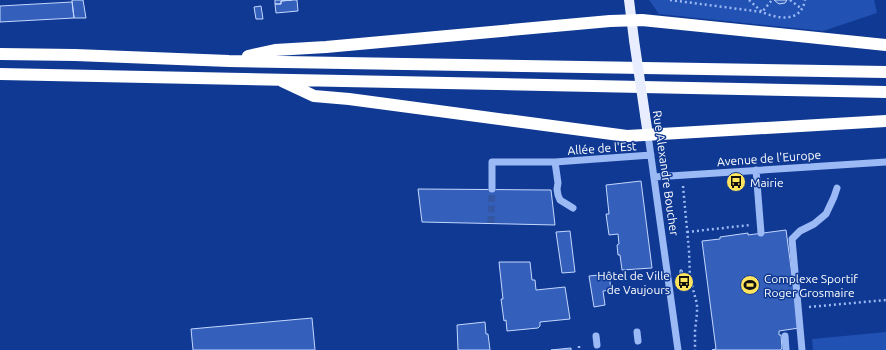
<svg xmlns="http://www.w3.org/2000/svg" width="886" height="350" font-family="Ubuntu,sans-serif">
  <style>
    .green { fill: #2151b2 }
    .building { fill: #3460bb; stroke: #c3d7fe }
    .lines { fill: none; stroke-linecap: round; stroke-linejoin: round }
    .minor-tunnel { stroke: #3357a3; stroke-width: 7; stroke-dasharray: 7 3.5; stroke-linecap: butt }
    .path { stroke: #9bb9f4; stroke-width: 2.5; stroke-dasharray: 2 3; stroke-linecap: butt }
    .minor { stroke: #9bb9f4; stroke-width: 7 }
    .major { stroke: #e8eeff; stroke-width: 10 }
    .highway { stroke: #fff; stroke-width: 12 }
    .major-bridge { stroke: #e8eeff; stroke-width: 10 }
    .labels { text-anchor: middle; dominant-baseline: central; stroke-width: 3; stroke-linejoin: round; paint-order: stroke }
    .street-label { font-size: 12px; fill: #fff; stroke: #0f3993 }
    .poi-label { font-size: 12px; fill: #fff; stroke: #0f3993; text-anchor: start }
  </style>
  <rect width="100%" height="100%" fill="#0f3993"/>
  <!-- green -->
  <path class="green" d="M 649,0 L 874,0 L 877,13 L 823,31 L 659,14 Z
    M 886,332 L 886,350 L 813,350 L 812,339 Z"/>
  <!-- building -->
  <path class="building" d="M 72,0 L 83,0 L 86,18 L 74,18 Z
    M 275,0 L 292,0 L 281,1 L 281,4 L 275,4 Z
    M 292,0 L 297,0 L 298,11 L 276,13 L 275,4 L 281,4 L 281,1 Z
    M 774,0 L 787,0 L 785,3 L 779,4 Z
    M 72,2 L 74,18 L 0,22 L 0,6 Z
    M 261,6 L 263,19 L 256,19 L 254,7 Z
    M 641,181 L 652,268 L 622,270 L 620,255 L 618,255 L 617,245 L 619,244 L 618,234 L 609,235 L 606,214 L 609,214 L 606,185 Z
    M 418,189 L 551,190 L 555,225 L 422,222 Z
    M 786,230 L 799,328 L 779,331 L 779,335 L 781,335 L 782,348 L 781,349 L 781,350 L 712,350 L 716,349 L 702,241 L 720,239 L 720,237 L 748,233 L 748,235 Z
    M 570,231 L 575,272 L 562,273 L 556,232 Z
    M 499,262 L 530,262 L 532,280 L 535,280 L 536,290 L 565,287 L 570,319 L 540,322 L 540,326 L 538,328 L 507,331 L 506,320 L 504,321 L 501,299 L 503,299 Z
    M 680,270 L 682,270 L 683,276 L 680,276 Z
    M 609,274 L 611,290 L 603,291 L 605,305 L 594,307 L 589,276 Z
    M 312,318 L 315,350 L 193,350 L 191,329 Z
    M 485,322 L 486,334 L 488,334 L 490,350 L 458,350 L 457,325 Z
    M 571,348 L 571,350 L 551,350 Z"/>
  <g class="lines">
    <!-- minor-tunnel -->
    <path class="minor-tunnel" d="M 491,223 L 492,189"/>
    <!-- path -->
    <path class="path" d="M 670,0 L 762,12 C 778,19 801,23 805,0
      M 749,0 L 762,12 L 772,0
      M 790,0 L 802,9
      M 683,186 L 689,251 L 690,278 L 697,304 L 697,313 L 695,331 L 695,350
      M 687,232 L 750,225
      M 809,307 L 886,300
      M 579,346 L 579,350"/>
    <!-- minor -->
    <path class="minor" d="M 648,135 L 678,350
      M 555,162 L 558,183 L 557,189 L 558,195 L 560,200 L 573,208
      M 756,170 L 761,233
      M 654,177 L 886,162
      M 492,189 L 492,162 L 555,162 L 651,155
      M 637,332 L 638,341
      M 596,336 L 597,345
      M 785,336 L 786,350
      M 802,350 L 792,239 L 800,231 L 814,224 L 826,214 L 834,197 L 837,188"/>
    <!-- major -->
    <path class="major" d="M 629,0 L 634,40
      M 645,115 L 648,135"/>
    <!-- highway -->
    <path class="highway" d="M 0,54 L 75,55 L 229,61 L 886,72
      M 248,56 L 275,50 L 326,47 L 610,21 L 642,20 L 886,45
      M 0,74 L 886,92
      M 282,81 L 314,96 L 349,99 L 627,136 L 886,121"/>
    <!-- major-bridge -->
    <path class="major-bridge" d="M 634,40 L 645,115"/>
  </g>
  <!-- icons -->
  <defs>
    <symbol id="bus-disc" viewBox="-11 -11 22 22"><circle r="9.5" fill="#ffe45e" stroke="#0f3993"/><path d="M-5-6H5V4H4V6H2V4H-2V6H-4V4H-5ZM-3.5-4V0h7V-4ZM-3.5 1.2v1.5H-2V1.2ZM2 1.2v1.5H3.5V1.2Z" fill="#111"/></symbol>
    <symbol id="stadium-disc" viewBox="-11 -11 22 22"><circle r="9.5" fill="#ffe45e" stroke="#0f3993"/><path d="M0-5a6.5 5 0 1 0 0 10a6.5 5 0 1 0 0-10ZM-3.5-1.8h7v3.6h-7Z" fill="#111"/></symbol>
  </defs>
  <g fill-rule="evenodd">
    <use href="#bus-disc" x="725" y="171" width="22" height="22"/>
    <use href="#bus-disc" x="673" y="271" width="22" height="22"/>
    <use href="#stadium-disc" x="739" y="274" width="22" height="22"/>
  </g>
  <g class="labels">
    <!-- street labels -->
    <g class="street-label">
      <text transform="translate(602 148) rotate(-4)">Allée de l'Est</text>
      <text transform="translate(769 158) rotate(-4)">Avenue de l'Europe</text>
      <text transform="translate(666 173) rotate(82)">Rue Alexandre Boucher</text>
    </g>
    <!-- poi labels -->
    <g class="poi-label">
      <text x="750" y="182">Mairie</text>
      <text x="670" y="275" text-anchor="end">Hôtel de Ville<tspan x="670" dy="14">de Vaujours</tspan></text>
      <text x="764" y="278">Complexe Sportif<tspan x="764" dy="14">Roger Grosmaire</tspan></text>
    </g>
  </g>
</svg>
